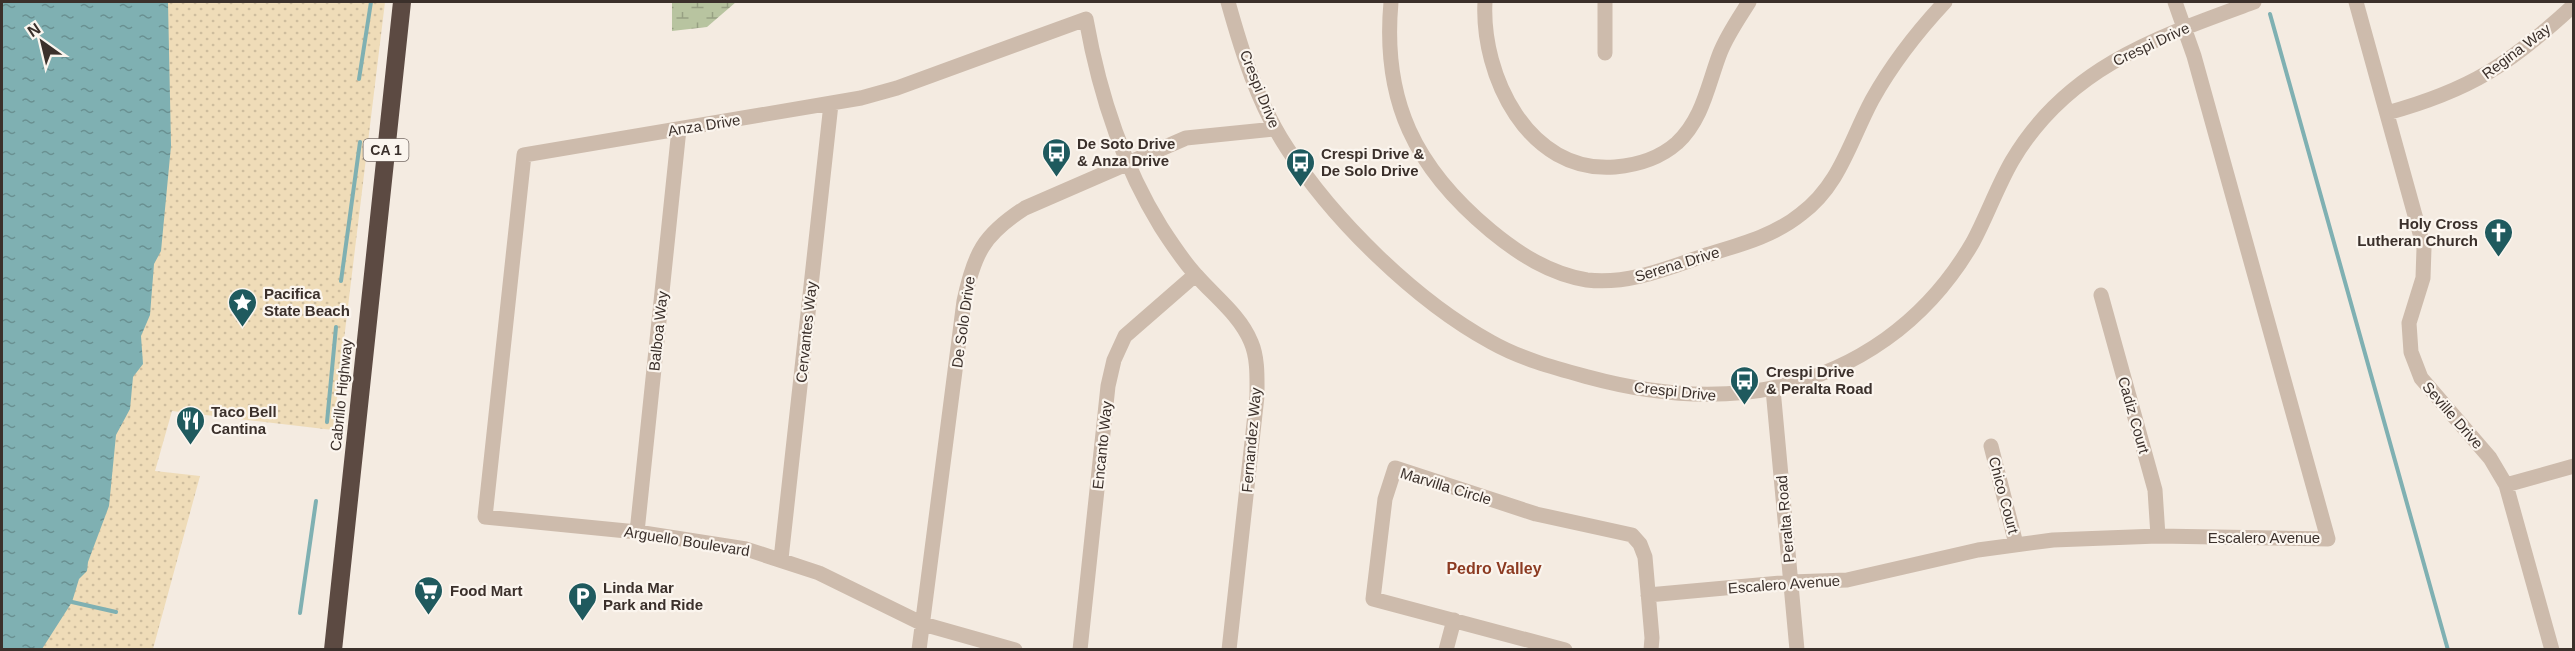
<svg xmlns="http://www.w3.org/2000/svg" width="2575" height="651" font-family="Arial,sans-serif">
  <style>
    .wetland { fill: url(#wetland-marsh) }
    .sand { fill: url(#sand-dots) }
    .water { fill: url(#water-ripples) }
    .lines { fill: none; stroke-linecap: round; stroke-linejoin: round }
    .stream { stroke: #7fb0b2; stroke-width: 4 }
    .minor { stroke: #cdbbac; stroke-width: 15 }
    .highway { stroke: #5c4a42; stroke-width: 18 }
    .labels { text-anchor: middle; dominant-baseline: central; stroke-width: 4.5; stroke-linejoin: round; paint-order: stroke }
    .shield { fill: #fbf5ee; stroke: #756b66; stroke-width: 1.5 }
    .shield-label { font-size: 14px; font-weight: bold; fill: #3b302b }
    .street-label { font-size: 15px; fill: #3b302b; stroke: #fbf5ee }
    .poi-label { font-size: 15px; font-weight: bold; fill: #3b302b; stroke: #fbf5ee; text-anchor: start }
    .neighbourhood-label { font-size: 16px; font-weight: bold; fill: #8c3b22; stroke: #fbf5ee }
  </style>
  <defs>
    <pattern id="wetland-marsh" width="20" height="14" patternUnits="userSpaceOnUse" patternTransform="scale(1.5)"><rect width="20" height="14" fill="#b8c4a0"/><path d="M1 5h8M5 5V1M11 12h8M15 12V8" fill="none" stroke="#97a083"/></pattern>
    <pattern id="sand-dots" width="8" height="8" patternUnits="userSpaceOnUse" patternTransform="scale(1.5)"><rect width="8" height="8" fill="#efdcb8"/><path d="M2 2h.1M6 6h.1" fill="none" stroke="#cebd9e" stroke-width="1.8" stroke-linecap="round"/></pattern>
    <pattern id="water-ripples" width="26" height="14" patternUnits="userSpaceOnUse" patternTransform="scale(1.5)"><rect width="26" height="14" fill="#7fb0b2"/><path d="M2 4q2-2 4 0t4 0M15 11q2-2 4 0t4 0" fill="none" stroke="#699091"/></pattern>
  </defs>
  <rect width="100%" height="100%" fill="#f4ebe1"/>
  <!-- wetland -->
  <path class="wetland" d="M 672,2 L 736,2 L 707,27 L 672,31 Z"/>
  <!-- sand -->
  <path class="sand" d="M 166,2 L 385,2 L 333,430 L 172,411 L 155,471 L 200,476 L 153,649 L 36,650 Z"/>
  <!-- water -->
  <path class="water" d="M 2,2 L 168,2 L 171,146 L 161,251 L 154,264 L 150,315 L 141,336 L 143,364 L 133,377 L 130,409 L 116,435 L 109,506 L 88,562 L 87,571 L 79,579 L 72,602 L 42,649 L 2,649 Z"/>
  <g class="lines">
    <!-- stream -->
    <path class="stream" d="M 2270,14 L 2448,650
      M 359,79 L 371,2
      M 341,281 L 360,142
      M 327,422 L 336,327
      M 72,602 L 116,612
      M 300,613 L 316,501"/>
    <!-- minor -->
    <path class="minor" d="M 1228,2 C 1242,52 1258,104 1287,148 C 1333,220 1416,301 1491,342 C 1521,359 1555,368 1588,377 C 1691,405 1796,403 1886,339 C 1921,314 1951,280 1973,242 C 1987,216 1997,187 2012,161 C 2067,67 2158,37 2254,2
      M 1391,2 C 1382,101 1415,168 1491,231 C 1519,254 1550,274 1587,280 C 1628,285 1668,268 1706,255 C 1739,245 1774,236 1801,214 C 1840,185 1850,141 1872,100 C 1892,64 1917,32 1945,2
      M 1485,2 C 1481,75 1528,174 1615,167 C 1638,165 1660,158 1677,143 C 1703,119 1708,84 1720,53 C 1727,35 1739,18 1749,2
      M 1605,2 L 1605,53
      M 2356,2 L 2424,248 L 2423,278 L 2409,323 L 2411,352 L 2421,378 L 2490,458 L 2506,485 L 2552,650
      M 2387,113 C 2471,90 2510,64 2574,5
      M 2101,295 L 2155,490 L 2158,536
      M 1773,389 L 1797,650
      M 1991,446 L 2016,544
      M 2506,485 L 2574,466
      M 637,532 L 679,129
      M 781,559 L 831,104
      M 1648,595 L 1791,582 L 1847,580 L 1978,550 L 2053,540 L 2158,536 L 2328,539 L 2194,56 L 2175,2
      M 919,650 L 964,301 C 974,254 983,235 1025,208 L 1186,138 L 1275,129
      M 1015,650 L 923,624 L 819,573 L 746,549 L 637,532 L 485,517 L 524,155 L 861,98 L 897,88 L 1086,19 C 1099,92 1122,164 1161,227 C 1172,244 1183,261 1196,275 C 1214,296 1240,315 1251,342 C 1258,358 1257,378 1257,396 L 1229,650
      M 1080,650 L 1108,386 L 1114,360 L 1125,336 L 1195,275
      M 1446,650 L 1454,620
      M 1565,650 L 1373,599 L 1385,499 L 1395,468 L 1536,514 L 1632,535 L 1640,544 L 1645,557 L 1652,638 L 1651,650"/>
    <!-- highway -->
    <path class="highway" d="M 333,650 L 402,2"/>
  </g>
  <!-- icons -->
  <defs>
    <symbol id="bus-pin" viewBox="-11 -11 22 30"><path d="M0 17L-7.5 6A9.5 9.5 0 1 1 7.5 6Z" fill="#1f5a5e" stroke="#fbf5ee"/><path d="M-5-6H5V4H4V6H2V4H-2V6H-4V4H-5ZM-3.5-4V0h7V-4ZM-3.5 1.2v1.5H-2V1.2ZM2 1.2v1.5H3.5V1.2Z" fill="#fff"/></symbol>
    <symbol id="church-pin" viewBox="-11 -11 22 30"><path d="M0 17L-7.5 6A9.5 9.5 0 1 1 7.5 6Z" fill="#1f5a5e" stroke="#fbf5ee"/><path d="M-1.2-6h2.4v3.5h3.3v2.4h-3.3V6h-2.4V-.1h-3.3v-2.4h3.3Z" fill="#fff"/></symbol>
    <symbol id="sight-pin" viewBox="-11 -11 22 30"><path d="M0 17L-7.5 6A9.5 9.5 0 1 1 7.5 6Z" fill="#1f5a5e" stroke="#fbf5ee"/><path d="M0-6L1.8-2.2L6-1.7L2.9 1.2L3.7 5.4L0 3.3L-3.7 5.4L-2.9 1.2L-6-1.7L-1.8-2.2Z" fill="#fff"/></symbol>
    <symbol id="restaurant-pin" viewBox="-11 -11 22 30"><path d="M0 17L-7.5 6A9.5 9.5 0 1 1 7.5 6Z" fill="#1f5a5e" stroke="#fbf5ee"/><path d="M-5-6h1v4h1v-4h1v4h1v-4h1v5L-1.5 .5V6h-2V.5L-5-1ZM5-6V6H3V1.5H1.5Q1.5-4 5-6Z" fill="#fff"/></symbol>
    <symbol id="supermarket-pin" viewBox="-11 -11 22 30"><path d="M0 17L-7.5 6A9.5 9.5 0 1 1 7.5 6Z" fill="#1f5a5e" stroke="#fbf5ee"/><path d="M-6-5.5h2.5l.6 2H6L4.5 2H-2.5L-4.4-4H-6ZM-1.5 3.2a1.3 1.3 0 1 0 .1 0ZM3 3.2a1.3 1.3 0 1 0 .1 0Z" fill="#fff"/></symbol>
    <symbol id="parking-pin" viewBox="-11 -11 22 30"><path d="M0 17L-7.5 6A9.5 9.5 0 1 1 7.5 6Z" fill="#1f5a5e" stroke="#fbf5ee"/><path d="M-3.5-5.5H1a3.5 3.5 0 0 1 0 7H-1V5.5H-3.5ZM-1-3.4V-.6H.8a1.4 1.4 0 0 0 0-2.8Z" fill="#fff"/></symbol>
  </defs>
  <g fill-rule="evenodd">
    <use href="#bus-pin" x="1040" y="136" width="33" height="45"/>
    <use href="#bus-pin" x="1284" y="146" width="33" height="45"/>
    <use href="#church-pin" x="2482" y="216" width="33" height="45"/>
    <use href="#sight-pin" x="226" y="286" width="33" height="45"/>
    <use href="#bus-pin" x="1728" y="364" width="33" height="45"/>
    <use href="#restaurant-pin" x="174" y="404" width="33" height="45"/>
    <use href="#supermarket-pin" x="412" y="574" width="33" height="45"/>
    <use href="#parking-pin" x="566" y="580" width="33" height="45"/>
  </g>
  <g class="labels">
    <!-- shield labels -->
    <rect class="shield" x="363.5" y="139" width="45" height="22" rx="4.5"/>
    <g class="shield-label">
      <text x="386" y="150">CA 1</text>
    </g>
    <!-- street labels -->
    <g class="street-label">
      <text transform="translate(2151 44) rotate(-25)">Crespi Drive</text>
      <text transform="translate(2516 51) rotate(-37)">Regina Way</text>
      <text transform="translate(1260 89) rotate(68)">Crespi Drive</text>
      <text transform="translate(704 125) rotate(-9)">Anza Drive</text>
      <text transform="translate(1677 264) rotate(-17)">Serena Drive</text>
      <text transform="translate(963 322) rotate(-82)">De Solo Drive</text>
      <text transform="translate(658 331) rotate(-84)">Balboa Way</text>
      <text transform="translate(806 332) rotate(-84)">Cervantes Way</text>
      <text transform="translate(1675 391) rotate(6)">Crespi Drive</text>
      <text transform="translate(341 395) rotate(-84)">Cabrillo Highway</text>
      <text transform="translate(2134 415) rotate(74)">Cadiz Court</text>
      <text transform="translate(2453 415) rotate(49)">Seville Drive</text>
      <text transform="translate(1251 440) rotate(-85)">Fernandez Way</text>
      <text transform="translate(1102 445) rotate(-84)">Encanto Way</text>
      <text transform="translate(1446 486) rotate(17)">Marvilla Circle</text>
      <text transform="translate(2004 495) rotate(75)">Chico Court</text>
      <text transform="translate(1785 519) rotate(-95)">Peralta Road</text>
      <text x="2264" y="537">Escalero Avenue</text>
      <text transform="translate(687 541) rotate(9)">Arguello Boulevard</text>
      <text transform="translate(1784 584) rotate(-4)">Escalero Avenue</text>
    </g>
    <!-- poi labels -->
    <g class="poi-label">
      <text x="1077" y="143">De Soto Drive<tspan x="1077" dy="17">&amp; Anza Drive</tspan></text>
      <text x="1321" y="153">Crespi Drive &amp;<tspan x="1321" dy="17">De Solo Drive</tspan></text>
      <text x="2478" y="223" text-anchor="end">Holy Cross<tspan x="2478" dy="17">Lutheran Church</tspan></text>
      <text x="264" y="293">Pacifica<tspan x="264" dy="17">State Beach</tspan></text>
      <text x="1766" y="371">Crespi Drive<tspan x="1766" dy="17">&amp; Peralta Road</tspan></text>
      <text x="211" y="411">Taco Bell<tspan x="211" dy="17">Cantina</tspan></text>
      <text x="603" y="587">Linda Mar<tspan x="603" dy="17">Park and Ride</tspan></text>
      <text x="450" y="590">Food Mart</text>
    </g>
    <!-- neighbourhood labels -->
    <g class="neighbourhood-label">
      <text x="1494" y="568">Pedro Valley</text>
    </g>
  </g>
  <!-- border -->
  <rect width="2575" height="651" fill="none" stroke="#3b302b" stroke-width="6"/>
  <!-- north arrow -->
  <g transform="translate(42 42) rotate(326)" stroke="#fbf5ee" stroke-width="4.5" paint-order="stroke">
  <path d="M0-4.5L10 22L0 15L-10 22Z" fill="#3b302b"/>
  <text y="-9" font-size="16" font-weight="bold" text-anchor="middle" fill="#3b302b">N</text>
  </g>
</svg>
